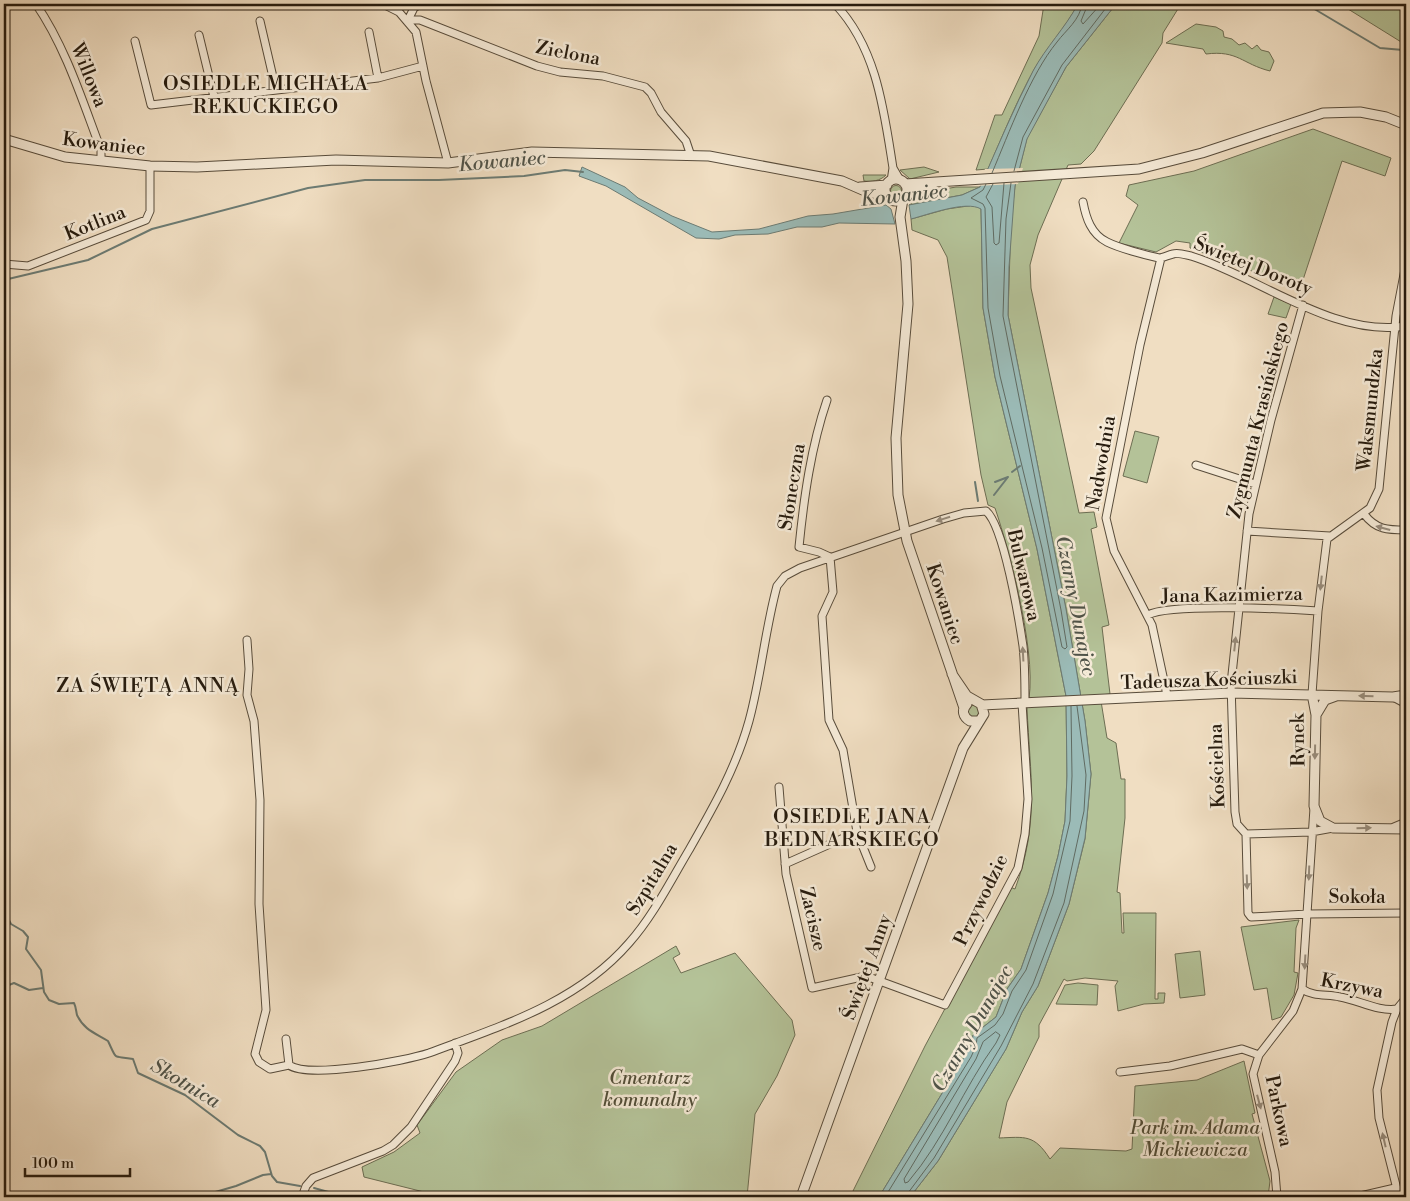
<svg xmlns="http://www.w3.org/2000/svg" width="1410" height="1201" font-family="'Libre Bodoni',serif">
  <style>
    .green { fill: #b4c298; stroke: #6d6e53 }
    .water { fill: #9bbbb7; stroke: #6c7b73 }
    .pier { fill: #f0dec2 }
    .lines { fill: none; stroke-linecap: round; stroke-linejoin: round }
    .shore { stroke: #606b62; stroke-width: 1 }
    .stream { stroke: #6c7b73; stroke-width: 2 }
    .minor-casing { stroke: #584c3b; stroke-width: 9 }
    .tertiary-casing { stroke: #584c3b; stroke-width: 11 }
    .minor { stroke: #f5ead7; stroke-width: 7 }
    .tertiary { stroke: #f5ead7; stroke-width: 9 }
    .oneway { fill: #988d7d }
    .labels { text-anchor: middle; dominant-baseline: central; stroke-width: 5; stroke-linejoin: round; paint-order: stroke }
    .street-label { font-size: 19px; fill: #261b0e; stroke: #f5ead7 }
    .park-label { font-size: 19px; font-style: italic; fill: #514d37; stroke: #f5ead7 }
    .neighbourhood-label { font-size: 20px; letter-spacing: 1px; fill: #261b0e; stroke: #f5ead7 }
    .water-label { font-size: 20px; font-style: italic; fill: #4f5349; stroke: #f5ead7 }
  </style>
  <rect width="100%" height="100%" fill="#f0dec2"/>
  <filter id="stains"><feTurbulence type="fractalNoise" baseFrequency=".004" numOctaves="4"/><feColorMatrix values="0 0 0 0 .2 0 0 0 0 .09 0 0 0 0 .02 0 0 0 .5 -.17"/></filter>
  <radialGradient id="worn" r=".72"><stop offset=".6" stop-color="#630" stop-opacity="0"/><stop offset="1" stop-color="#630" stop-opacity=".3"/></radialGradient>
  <!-- green -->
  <path class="green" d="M 1044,4 L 1078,4 C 1066,27 1049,45 1035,68 C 1017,100 1003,135 988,169 L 976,170 L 995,115 L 1002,115 L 1039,36 Z
    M 1116,4 L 1181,4 L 1163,33 L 1162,43 L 1094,151 L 1081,164 L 1068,165 L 1038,235 L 1030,265 L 1031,288 L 1079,513 L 1094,512 L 1097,527 L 1091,529 L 1109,625 L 1102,627 L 1110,694 L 1100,695 L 1107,738 L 1116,743 L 1121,779 L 1125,779 L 1125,818 L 1117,892 L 1120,893 L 1122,933 L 1124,933 L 1123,913 L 1156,913 L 1155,999 L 1158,999 L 1158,993 L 1165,993 L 1164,1003 L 1144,1004 L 1118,1011 L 1115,986 L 1118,981 L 1085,978 L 1067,981 L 1064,979 L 1039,1025 L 1039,1037 L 1007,1102 L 999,1138 C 1025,1137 1034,1134 1050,1159 L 1060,1148 L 1126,1151 L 1132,1149 L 1135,1086 L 1197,1080 L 1244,1061 L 1255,1113 L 1252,1114 L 1270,1181 L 1268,1197 L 910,1197 L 938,1161 L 1006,1049 L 1022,1012 L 1038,986 L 1069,904 L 1085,839 L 1091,774 L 1085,721 L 1066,609 L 1008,315 L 1011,220 L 1015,186 L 1027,138 L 1066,67 Z
    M 1340,4 L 1406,4 L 1406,45 Z
    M 1196,24 L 1216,27 L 1223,31 L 1224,37 L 1232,39 L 1239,45 L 1245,43 L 1252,49 L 1257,45 L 1261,50 L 1269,52 L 1274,61 L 1270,71 C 1242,64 1238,50 1206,54 L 1203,49 L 1166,43 Z
    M 1313,129 L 1391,158 L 1385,176 L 1342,161 L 1300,289 L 1190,248 L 1190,243 L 1176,241 L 1156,252 L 1119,243 L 1138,205 L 1126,196 L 1129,185 L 1194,171 Z
    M 924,167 L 939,172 L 910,179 L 900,170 Z
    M 863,175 L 886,175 C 880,181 872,182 864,181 Z
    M890.5 191a5.5 5.5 0 1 1 11 0a5.5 5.5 0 1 1-11 0Z
    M 956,187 L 980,187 L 962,195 L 909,205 C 924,193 938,190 956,187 Z
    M 975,205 L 981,208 L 983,308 L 995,377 L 1037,549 L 1066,696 L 1067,776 L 1065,821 L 1058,856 L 1048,893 L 1021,969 L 1007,989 L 996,1017 L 973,1035 L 972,1044 L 966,1054 L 879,1197 L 850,1197 L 925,1046 L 1010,887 L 1015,889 C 1040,822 1030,776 1027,708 C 1040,664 1010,552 995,508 L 988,505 L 981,475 L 947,257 L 938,240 L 912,230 L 911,219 L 947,209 Z
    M 1274,297 L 1291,304 L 1286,318 L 1268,314 Z
    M 1135,431 L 1159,437 L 1147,483 L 1123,476 Z
    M968 711a6 6 0 1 1 12 0a6 6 0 1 1-12 0Z
    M 1299,920 L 1296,928 L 1294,972 L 1298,973 L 1294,995 L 1281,1017 L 1272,1020 L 1267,988 L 1254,990 L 1241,927 Z
    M 676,946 L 680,954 L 673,958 L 681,973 L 735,953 L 792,1020 L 795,1035 L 777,1076 L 755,1114 L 747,1197 L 444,1197 L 364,1177 L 362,1167 L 394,1152 L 420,1133 L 417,1125 L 456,1072 L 502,1040 L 542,1026 Z
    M 1200,951 L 1205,995 L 1180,998 L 1175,954 Z
    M 1078,983 L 1098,985 L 1097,1005 L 1056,1004 L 1065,985 Z"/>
  <!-- water -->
  <path class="water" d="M 1078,4 L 1116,4 L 1066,67 L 1027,139 L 1015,186 L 1009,267 L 1008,315 L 1066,609 L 1085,721 L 1091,774 L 1085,838 L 1069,904 L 1038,986 L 1022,1012 L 1006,1049 L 938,1161 L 910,1197 L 879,1197 L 966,1054 L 972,1044 L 973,1035 L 996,1017 L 1007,989 L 1021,969 L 1048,893 L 1058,856 L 1065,821 L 1067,776 L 1066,696 L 1037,549 L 995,377 L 983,308 L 981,209 C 966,200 927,215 911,219 L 909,205 L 962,195 L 980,187 C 997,148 1014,108 1033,71 C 1046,47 1065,28 1078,4 Z
    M 582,167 L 625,187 L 638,198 L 672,216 L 712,232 L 759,229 L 808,216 L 833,214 L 886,205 L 891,209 L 895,224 L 839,223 L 822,227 L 797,227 L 768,234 L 735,235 L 719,239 L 696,238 L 606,186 L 579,176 Z"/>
  <!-- pier -->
  <path class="pier" d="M 1023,168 L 1018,184 L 975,186 L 978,185 L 985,169 Z"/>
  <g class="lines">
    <!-- shore -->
    <path class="shore" d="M 1088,4 L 1081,21 L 1083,24 L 1101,4
      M 1014,171 L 1023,137 L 1062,65 L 1109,4
      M 992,173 C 1009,133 1030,75 1057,42 C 1066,30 1080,20 1082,4
      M 986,184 L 983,190 L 971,198 L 983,204 L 985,208 L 988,308 L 1000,376 L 1042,548 L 1062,647 L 1065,649 L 1067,647 L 1061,610 L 1003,316 L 1006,219 L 1011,183
      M 993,184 L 986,197 L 992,207 L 994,243 L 996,245 L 999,243 L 1004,183
      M 996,1032 L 1000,1035 L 996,1043 C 964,1087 944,1140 908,1182 L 905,1183 L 904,1179 L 976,1059 L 983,1042 Z
      M 885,1197 L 971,1057 L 976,1046 L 977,1038 L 995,1025 L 1003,1014 L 1012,991 L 1026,970 L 1053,894 L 1070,821 L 1072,776 L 1071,706
      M 907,1197 L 908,1193 L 934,1158 L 1001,1046 L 1033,984 L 1064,903 L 1084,811 L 1086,775 L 1077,706"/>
    <!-- stream -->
    <path class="stream" d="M 1306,4 L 1380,48 L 1403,50
      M 4,280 L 88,260 L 152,229 L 308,188 L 365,180 L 439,180 L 524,176 L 565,170 L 583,172
      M 1012,472 L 1020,466
      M 975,482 L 978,501
      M 995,482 L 1008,477
      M 994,495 L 1008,477
      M 4,911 L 11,924 L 23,931 L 28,937 L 26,949 L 41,970 L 44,992 L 49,1000 L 59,1004 L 74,1003 C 76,1007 76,1011 77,1015 C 84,1030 95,1033 108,1041 C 118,1062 112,1055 133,1059 L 138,1073 L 185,1095 L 238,1135 L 260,1146 L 265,1152 L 272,1176 L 277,1182 L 300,1186
      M 4,987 L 14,983 L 29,990 L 43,988
      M 314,1188 L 332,1193 L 365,1197
      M 198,1197 L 236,1186 L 263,1175 L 271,1174"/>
    <defs>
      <path id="minor" d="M 36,4 C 66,48 82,100 101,150 L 101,161
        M 383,4 L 399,12 L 416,32 L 426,81 L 448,163
        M 835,4 C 877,48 884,111 893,168 L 891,181
        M 408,20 L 420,20 L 537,66 L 560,72 L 603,76 L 645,87 L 651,93 L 661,112 L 686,141 L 691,156
        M 408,20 L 414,8 L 420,4
        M 260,21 L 276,90
        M 369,32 L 378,78
        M 199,35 L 214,97
        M 135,41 L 151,105 L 378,78 L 423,66
        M 893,168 L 900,180
        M 1083,202 C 1086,218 1091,234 1107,242 C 1119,248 1145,255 1159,258 C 1163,258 1168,255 1173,254 C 1178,252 1186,255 1191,256 C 1259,277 1334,338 1406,326
        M 1161,258 L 1140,345 L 1106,518 L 1114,551 L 1152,625 L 1167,695
        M 4,264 L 28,266 L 146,220 L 150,211 L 150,166
        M 1303,305 L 1271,420 L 1249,514 L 1231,684 L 1235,812 L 1237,824 L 1246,834 L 1311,832 L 1333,828
        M 827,400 C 811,447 804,497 799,547 L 819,552 L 830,557 L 833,592 L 822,616 L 829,720 L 843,750 L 857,832 L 871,867
        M 1196,465 L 1255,484
        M 1364,514 C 1376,530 1388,530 1406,530
        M 1247,531 L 1330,536
        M 1148,615 C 1169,603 1288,609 1318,611
        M 247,640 L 249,669 L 247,695 L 254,721 L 260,800 L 259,904 L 266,1010 L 255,1054 L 259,1062 L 270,1069 L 289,1065
        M 1312,694 L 1318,611 L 1327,539 L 1370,508 L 1379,489 L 1396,316 L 1406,264
        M 1393,697 L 1406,704
        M 779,787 L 786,874 L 812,988 L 866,976 L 945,1005 L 1018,868 L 1025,834 L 1028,799 L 1022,703
        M 1394,827 L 1406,822
        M 1246,834 L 1248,913 L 1251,917 L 1308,914 L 1406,913
        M 785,864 L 857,832
        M 1302,989 C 1314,997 1327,994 1340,997 C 1358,1000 1379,1012 1397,1009
        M 286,1039 L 289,1065 C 309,1079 405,1061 429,1053 C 501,1026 577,1003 629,943 C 653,916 670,882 689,850 C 713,808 736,768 749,721 C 761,677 765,630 777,586 L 785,576 L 800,568 L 943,519 L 964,513 L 986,511 C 1004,526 1019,619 1023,646 C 1025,664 1025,684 1025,703
        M 1120,1072 L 1170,1066 L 1242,1049 L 1259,1055
        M 302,1197 L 306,1186 L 313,1178 L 383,1151 L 393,1145 L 411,1127 L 455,1061 L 458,1053 L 455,1043
        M 1277,1197 L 1275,1172 L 1253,1074 L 1259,1055 L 1293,1011 L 1302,989 L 1314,808
        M 1356,1197 L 1395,1188
        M 1399,1197 L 1379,1118 L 1377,1090 L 1392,1022 L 1397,1009 L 1406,998"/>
      <path id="tertiary" d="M 4,139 L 65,157 L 150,166 L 197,167 L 336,160 L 448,163 L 532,152 L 709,156 L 842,181 L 865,191 L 888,197
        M885 190a11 11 0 1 1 22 0a11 11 0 1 1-22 0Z
        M 905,184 L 1139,169 L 1202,153 L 1323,113 L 1360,112 L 1386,117 L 1406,125
        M 860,187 L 887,185
        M 906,194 L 933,184
        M 903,199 L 900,217 L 906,261 L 908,304 L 896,438 L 898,495 L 907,541 L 964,708
        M 1312,694 L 1316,715 L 1314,806 L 1320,821 L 1333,828 L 1406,829
        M 967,704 C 961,710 963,717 970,721 L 978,721
        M 982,705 L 1231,693 L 1393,697 L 1406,695
        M 1316,715 L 1325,700 L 1336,696
        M 801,1197 L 963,748 L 984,714 L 981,704 L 967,696 L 952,674"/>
    </defs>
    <!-- minor casing -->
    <use href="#minor" class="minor-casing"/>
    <!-- tertiary casing -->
    <use href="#tertiary" class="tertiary-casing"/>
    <!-- minor -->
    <use href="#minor" class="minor"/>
    <!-- tertiary -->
    <use href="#tertiary" class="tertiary"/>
  </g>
  <!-- one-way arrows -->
  <defs><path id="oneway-solid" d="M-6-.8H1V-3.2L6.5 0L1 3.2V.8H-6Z" transform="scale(1.25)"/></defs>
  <g class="oneway">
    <use href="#oneway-solid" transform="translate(943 519) rotate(162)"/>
    <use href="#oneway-solid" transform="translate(1383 528) rotate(-165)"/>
    <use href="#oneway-solid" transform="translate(1321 583) rotate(96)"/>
    <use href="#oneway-solid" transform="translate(1235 644) rotate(-84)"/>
    <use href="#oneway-solid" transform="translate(1023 654) rotate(-93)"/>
    <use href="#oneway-solid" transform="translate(1366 696) rotate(-178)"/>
    <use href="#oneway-solid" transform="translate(1315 752) rotate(91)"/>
    <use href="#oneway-solid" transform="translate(1364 828) rotate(-1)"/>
    <use href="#oneway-solid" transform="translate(1309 873) rotate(92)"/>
    <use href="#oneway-solid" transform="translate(1247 882) rotate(88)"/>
    <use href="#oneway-solid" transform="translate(1305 962) rotate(93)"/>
    <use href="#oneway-solid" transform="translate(1259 1102) rotate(75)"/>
    <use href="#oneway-solid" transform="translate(1384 1140) rotate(-103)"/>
  </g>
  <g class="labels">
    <!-- street labels -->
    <g class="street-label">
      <text transform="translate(568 53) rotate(11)">Zielona</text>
      <text transform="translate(89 75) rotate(68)">Willowa</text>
      <text transform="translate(104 144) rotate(7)">Kowaniec</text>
      <text transform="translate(95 223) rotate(-22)">Kotlina</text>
      <text transform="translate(1253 266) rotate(22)">Świętej Doroty</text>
      <text transform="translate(1370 410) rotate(-84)">Waksmundzka</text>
      <text transform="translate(1258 420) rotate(-76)">Zygmunta Krasińskiego</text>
      <text transform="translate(1101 463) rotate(-80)">Nadwodnia</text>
      <text transform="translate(792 487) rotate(-81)">Słoneczna</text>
      <text transform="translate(1024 575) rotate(77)">Bulwarowa</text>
      <text transform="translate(1232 595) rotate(-1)">Jana Kazimierza</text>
      <text transform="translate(945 604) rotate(72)">Kowaniec</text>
      <text transform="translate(1209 680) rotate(-2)">Tadeusza Kościuszki</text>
      <text transform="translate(1298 740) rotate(-91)">Rynek</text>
      <text transform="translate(1217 766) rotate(-92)">Kościelna</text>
      <text transform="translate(652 879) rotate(-59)">Szpitalna</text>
      <text x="1357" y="897">Sokoła</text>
      <text transform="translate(981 900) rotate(-64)">Przywodzie</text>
      <text transform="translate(813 919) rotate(77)">Zacisze</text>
      <text transform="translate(867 967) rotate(-70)">Świętej Anny</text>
      <text transform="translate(1352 986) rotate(11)">Krzywa</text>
      <text transform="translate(1279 1111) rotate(78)">Parkowa</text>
    </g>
    <!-- park labels -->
    <g class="park-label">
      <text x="650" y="1078">Cmentarz<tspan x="650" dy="22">komunalny</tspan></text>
      <text x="1195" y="1128">Park im. Adama<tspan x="1195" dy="22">Mickiewicza</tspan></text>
    </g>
    <!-- neighbourhood labels -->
    <g class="neighbourhood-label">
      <text x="266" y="84">OSIEDLE MICHAŁA<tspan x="266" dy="23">REKUCKIEGO</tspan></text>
      <text x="148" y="686">ZA ŚWIĘTĄ ANNĄ</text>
      <text x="852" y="817">OSIEDLE JANA<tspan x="852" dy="23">BEDNARSKIEGO</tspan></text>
    </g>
    <!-- water labels -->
    <g class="water-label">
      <text transform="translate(502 162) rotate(-5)">Kowaniec</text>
      <text transform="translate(904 196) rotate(-6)">Kowaniec</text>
      <text transform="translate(1075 606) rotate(79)">Czarny Dunajec</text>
      <text transform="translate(973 1029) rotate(-60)">Czarny Dunajec</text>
      <text transform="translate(185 1084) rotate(31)">Skotnica</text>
    </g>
  </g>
  <!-- margin -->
  <rect width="1410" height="1201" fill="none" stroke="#f0dec2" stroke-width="20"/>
  <rect x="5" y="5" width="1400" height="1191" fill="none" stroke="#261b0e" stroke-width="2.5"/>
  <rect x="10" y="10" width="1390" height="1181" fill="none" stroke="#261b0e"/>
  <!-- scale -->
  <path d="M25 1168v8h105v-8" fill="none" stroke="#261b0e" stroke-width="2.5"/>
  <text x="32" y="1168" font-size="15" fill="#261b0e" stroke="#f5ead7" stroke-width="4" paint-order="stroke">100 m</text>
  <rect width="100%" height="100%" filter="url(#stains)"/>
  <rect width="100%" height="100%" fill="url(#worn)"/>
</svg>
